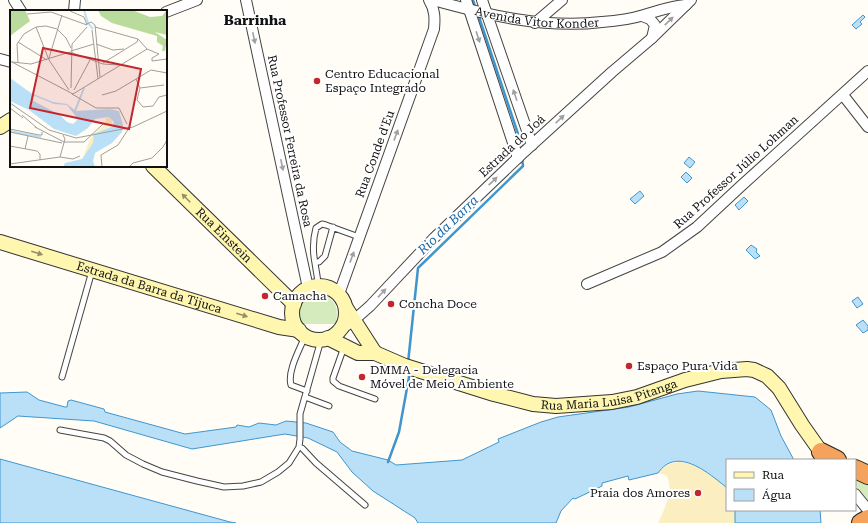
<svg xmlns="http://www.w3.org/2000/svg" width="868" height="523" font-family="'Roboto Serif',serif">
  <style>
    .green { fill: #d5ebbd }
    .sand { fill: #fbeec1 }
    .water { fill: #b9e0f7; stroke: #3f96cf }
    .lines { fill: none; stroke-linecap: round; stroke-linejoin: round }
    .stream { stroke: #3f96cf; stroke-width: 2.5 }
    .lane-casing { stroke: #444; stroke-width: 7 }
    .street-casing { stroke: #444; stroke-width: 12 }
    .secondary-casing { stroke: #333; stroke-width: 16 }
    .highway-casing { stroke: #222; stroke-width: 20 }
    .lane { stroke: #fff; stroke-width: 5 }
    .street { stroke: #fff; stroke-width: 10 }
    .secondary { stroke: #fff6b0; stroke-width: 14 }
    .highway { stroke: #f5a25d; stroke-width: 18 }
    .oneway { fill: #a0a0a0 }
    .oneway2 { fill: #948f68 }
    .poi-dot { fill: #c4262e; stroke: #fff; stroke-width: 1.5 }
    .labels { text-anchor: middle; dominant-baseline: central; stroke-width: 4; stroke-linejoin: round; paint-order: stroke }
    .street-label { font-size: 12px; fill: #111; stroke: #fff }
    .poi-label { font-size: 12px; fill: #111; stroke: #fff; text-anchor: start }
    .water-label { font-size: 13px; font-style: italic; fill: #1768a6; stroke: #fff }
    .quarter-label { font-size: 14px; font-weight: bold; fill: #111; stroke: #fff }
    .inset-river { fill: none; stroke: #b9e0f7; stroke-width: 2 }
    .inset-road { fill: none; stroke: #a09f9a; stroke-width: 1 }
    .view { fill: #c4262e; fill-opacity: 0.15; stroke: #c4262e; stroke-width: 2 }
    .inset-edge { fill: none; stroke: #111; stroke-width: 2 }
  </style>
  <rect width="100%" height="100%" fill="#fffdf5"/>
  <!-- green -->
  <path class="green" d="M 314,294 C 333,294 341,307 335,324 L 301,324 C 296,310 300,300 314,294 Z
    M 856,479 L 868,480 L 868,501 L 855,485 L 855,480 Z"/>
  <!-- sand -->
  <path class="sand" d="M 680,462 C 699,464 712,476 727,488 L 727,510 L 735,510 L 735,523 L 658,523 C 664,511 675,487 666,475 L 658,473 C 664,465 670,463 680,462 Z"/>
  <!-- water -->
  <path class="water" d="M 863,15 L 865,17 L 860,22 L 862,24 L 856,29 L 852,25 Z
    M 689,157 L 695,162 L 690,168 L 684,163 Z
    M 686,172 L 692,178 L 687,183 L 681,177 Z
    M 640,191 L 644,196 L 635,204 L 630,199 Z
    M 744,197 L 748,201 L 739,210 L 735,205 Z
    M 751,245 L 757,249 L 756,252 L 760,256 L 755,259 L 746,250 Z
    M 858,297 L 863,304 L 857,308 L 852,301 Z
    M 863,320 L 868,326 L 868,330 L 863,333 L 856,325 Z
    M 698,391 L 755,397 L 771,410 L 781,436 L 794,460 L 727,460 L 727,488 C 710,474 677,445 658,473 L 629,480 L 628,476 L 602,483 L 602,486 L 575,499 L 573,498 L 561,511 L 556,523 L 418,523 L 415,518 L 373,491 L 352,472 L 337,452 L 308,438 L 285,434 L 192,449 L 94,421 L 18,416 L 0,428 L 0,393 L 27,392 L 39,400 L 65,407 L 67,407 L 68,401 L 71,400 L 104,409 L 105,412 L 185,434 L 236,427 L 237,425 L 249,427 L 259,423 L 276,425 L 286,421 L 306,423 L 333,432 L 340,442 L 352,451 L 388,460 L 396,465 L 462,460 L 499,442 L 498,439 L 541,422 L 558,417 L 629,407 L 677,394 Z
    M 0,459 L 230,522 L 236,523 L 0,523 Z
    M 735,510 L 820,510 L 821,523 L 735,523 Z"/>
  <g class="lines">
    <!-- stream -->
    <path class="stream" d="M 473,0 L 476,9
      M 478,14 L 522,146 L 522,149
      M 408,363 L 418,268 L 523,166 L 522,158
      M 388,462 L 399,432 L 409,377 L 408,372"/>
    <defs>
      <path id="lane" d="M 315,262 L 319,262 L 325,256 L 333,227
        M 318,286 C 318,278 316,271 315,263 C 313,253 313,239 316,228 L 322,224 L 326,225 L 359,237
        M 305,336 C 300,349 287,371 291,385 L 307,391
        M 344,347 L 333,378 L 333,381 L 339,386 L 375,399
        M 62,377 L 92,271
        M 305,397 L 329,406
        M 60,430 L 104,438 L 110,441 L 126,455 L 143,464 L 162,472 L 197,481 L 224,487 L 243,486 L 261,482 L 278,472 L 289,463 L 299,447 L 300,439 L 300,414 L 321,340
        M 299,447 L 302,448 L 316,463 L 365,505"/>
      <g id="street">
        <path d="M 14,0 L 21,11"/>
        <path d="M 246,0 L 308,288"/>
        <path id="s1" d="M 433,0 C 487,15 545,29 602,22 C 616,21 631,19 644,15 C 658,11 671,6 686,5"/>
        <path d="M 466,0 L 518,158"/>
        <path d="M 482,0 L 532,145"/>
        <path d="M 74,11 L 75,0"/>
        <path d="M 166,12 L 197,0"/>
        <path d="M 642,16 L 650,19 L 655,25 L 652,38"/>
        <path d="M 535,23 L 562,0"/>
        <path d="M 0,59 L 11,62"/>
        <path d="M 843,95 L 868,127"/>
        <path d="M 587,284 L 662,252 L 697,227 L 741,186 L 868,71"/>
        <path d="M 339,294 L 434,29 C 435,18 435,10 429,0"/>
        <path d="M 339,331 L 354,320 L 370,306 L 434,238 L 524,152 L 612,72 L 652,38 L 691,0"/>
        <path d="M 855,494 L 868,510"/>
      </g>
      <g id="secondary">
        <path d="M 0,127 L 11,120"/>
        <path id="s2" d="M 153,166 L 294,304"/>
        <path id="s3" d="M 0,242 L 279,327 L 299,330"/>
        <circle cx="319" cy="313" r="27"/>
        <path d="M 346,308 L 375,353"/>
        <path id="s4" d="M 328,338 L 358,353 L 375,353 L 405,366 L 494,394 L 533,404 L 556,406 L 612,402 L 637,397 L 685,380 L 721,371 L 747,369 L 754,370 L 767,376 L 779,388 L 802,425 L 821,452"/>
      </g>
      <path id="highway" d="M 821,452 L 837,460
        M 855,469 L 868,475
        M 861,523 L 868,519"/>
    </defs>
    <!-- lane casing -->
    <use href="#lane" class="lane-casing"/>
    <!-- street casing -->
    <use href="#street" class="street-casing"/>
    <!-- secondary casing -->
    <use href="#secondary" class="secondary-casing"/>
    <!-- highway casing -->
    <use href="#highway" class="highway-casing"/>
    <!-- lane -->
    <use href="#lane" class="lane"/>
    <!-- street -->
    <use href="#street" class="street"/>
    <!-- secondary -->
    <use href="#secondary" class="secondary"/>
    <!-- highway -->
    <use href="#highway" class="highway"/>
  </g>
  <!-- one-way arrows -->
  <defs><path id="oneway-solid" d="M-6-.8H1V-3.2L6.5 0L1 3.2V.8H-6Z"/></defs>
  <g class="oneway">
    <use href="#oneway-solid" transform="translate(669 21) rotate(-44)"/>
    <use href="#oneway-solid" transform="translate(478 37) rotate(72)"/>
    <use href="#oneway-solid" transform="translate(254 38) rotate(78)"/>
    <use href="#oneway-solid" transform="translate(515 95) rotate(-109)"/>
    <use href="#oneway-solid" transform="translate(560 119) rotate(-43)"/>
    <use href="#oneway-solid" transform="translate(396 135) rotate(-70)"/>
    <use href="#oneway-solid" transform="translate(282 165) rotate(78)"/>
    <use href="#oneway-solid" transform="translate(493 181) rotate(-43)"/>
    <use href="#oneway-solid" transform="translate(352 257) rotate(-70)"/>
    <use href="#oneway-solid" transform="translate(382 293) rotate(-47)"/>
  </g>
  <g class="oneway2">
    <use href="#oneway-solid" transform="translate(186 198) rotate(-135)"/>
    <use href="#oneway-solid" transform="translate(37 253) rotate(17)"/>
    <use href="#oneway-solid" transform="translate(242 315) rotate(17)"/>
  </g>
  <!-- markers -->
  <g class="poi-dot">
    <circle cx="317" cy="81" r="4"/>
    <circle cx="265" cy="296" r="4"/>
    <circle cx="391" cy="304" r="4"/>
    <circle cx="629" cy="366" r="4"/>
    <circle cx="362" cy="377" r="4"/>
    <circle cx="698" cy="493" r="4"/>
  </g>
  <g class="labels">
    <!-- street labels -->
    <g class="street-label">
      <text stroke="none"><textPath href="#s1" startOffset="106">Avenida Vitor Konder</textPath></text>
      <text transform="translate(290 141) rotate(78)">Rua Professor Ferreira da Rosa</text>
      <text transform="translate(512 146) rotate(-43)">Estrada do Joá</text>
      <text transform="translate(375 154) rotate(-70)">Rua Conde d'Eu</text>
      <text transform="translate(736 172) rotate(-42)">Rua Professor Júlio Lohman</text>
      <text stroke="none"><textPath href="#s2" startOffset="99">Rua Einstein</textPath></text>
      <text stroke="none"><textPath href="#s3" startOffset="156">Estrada da Barra da Tijuca</textPath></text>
      <text stroke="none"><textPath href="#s4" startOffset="294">Rua Maria Luisa Pitanga</textPath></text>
    </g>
    <!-- poi labels -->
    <g class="poi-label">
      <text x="325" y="74">Centro Educacional<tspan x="325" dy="14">Espaço Integrado</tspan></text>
      <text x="273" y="296">Camacha</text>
      <text x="399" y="304">Concha Doce</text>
      <text x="637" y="366">Espaço Pura Vida</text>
      <text x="370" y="370">DMMA - Delegacia<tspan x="370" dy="14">Móvel de Meio Ambiente</tspan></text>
      <text x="690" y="493" text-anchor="end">Praia dos Amores</text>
    </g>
    <!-- water labels -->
    <g class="water-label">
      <text transform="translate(448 225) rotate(-44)">Rio da Barra</text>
    </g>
    <!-- quarter labels -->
    <g class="quarter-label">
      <text x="255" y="20">Barrinha</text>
    </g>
  </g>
  <!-- overview -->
  <g transform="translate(10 10)">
    <rect width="157" height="157" fill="#fffdf5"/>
    <path d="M 0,0 L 15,0 L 20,11 L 0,26 L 0,30 ZM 88,0 L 122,0 L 140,7 L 152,6 L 157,0 L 157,25 L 145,22 L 157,30 L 155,41 L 152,41 L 153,36 L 147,32 L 147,26 L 102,13 L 91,6 Z" fill="#b9dc9c"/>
    <path d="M 100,107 L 103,115 L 85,124 L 84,132 L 73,147 L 81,127 L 95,114 L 96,108 Z" fill="#fbeec1"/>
    <path d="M 0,68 L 21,83 L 43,92 L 57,94 L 66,101 L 100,99 L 109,101 L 113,115 L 112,122 L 102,133 L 85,143 L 83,151 L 85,157 L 53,157 L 55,153 L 72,149 L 83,133 L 84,124 L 103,116 L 104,112 L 99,107 L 85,109 L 78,118 L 66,126 L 44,119 L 19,100 L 0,91 ZM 25,86 L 44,94 L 57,95 L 68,109 L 63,114 L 57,112 L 50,105 L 20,89 Z" fill="#b9e0f7" fill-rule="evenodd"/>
    <path class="inset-river" d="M 74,0 L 78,13 L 83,19M 65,101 L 74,78M 0,121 L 31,127"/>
    <path class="inset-road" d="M 60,1 L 74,7 L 77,15M 17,4 L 41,2 L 77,15M 77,14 L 81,12 L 85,15 L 90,67M 26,17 L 39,50 L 59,80M 85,17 L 128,29 L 137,39M 82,20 L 88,69M 8,32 L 37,50M 86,34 L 103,40 L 114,39M 61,41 L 84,34M 39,48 L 52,5M 0,51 L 63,84M 2,52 L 21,54 L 60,42 L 93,54 L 109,55M 8,53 L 7,34 L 14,24 L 26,17 L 36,16 L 47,19 L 56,28 L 61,38M 93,53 L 127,32 L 128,29M 126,69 L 130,78 L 127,90 L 133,97 L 143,96 L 149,87 L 157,85M 61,78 L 62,34 L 77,17M 130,78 L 154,75M 64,80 L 81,48M 62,84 L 86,98 L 109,98 L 117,114M 63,84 L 137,39 L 149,44 L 142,48 L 142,51 L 157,49M 92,85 L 106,81 L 141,60 L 157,63M 0,93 L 39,120 L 66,128 L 123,117 L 157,101M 0,98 L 13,108M 12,105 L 27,118M 25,117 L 54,132M 0,119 L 29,125 L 32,125 L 32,122M 0,122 L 52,133M 54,132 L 74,132 L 93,114M 0,136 L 27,141 L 30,144 L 30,150M 15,139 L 18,126M 50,147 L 55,129 L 53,125M 0,154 L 50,147 L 63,149 L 70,146M 92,157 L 91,145 L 108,135 L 119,118M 119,157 L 123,153 L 142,148 L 153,137 L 157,130"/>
    <path class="view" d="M 33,38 L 131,59 L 119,119 L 20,98 Z"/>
    <rect width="157" height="157" class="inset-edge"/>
  </g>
  <!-- legend -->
  <rect x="726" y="459" width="130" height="52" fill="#ffffff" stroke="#a0a0a0"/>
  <rect x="734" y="472" width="20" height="6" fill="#fff6b0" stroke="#a0a0a0"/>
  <text x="762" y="479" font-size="12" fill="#111111">Rua</text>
  <rect x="734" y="489" width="20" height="12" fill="#b9e0f7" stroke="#a0a0a0"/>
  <text x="762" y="499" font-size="12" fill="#111111">Água</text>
</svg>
